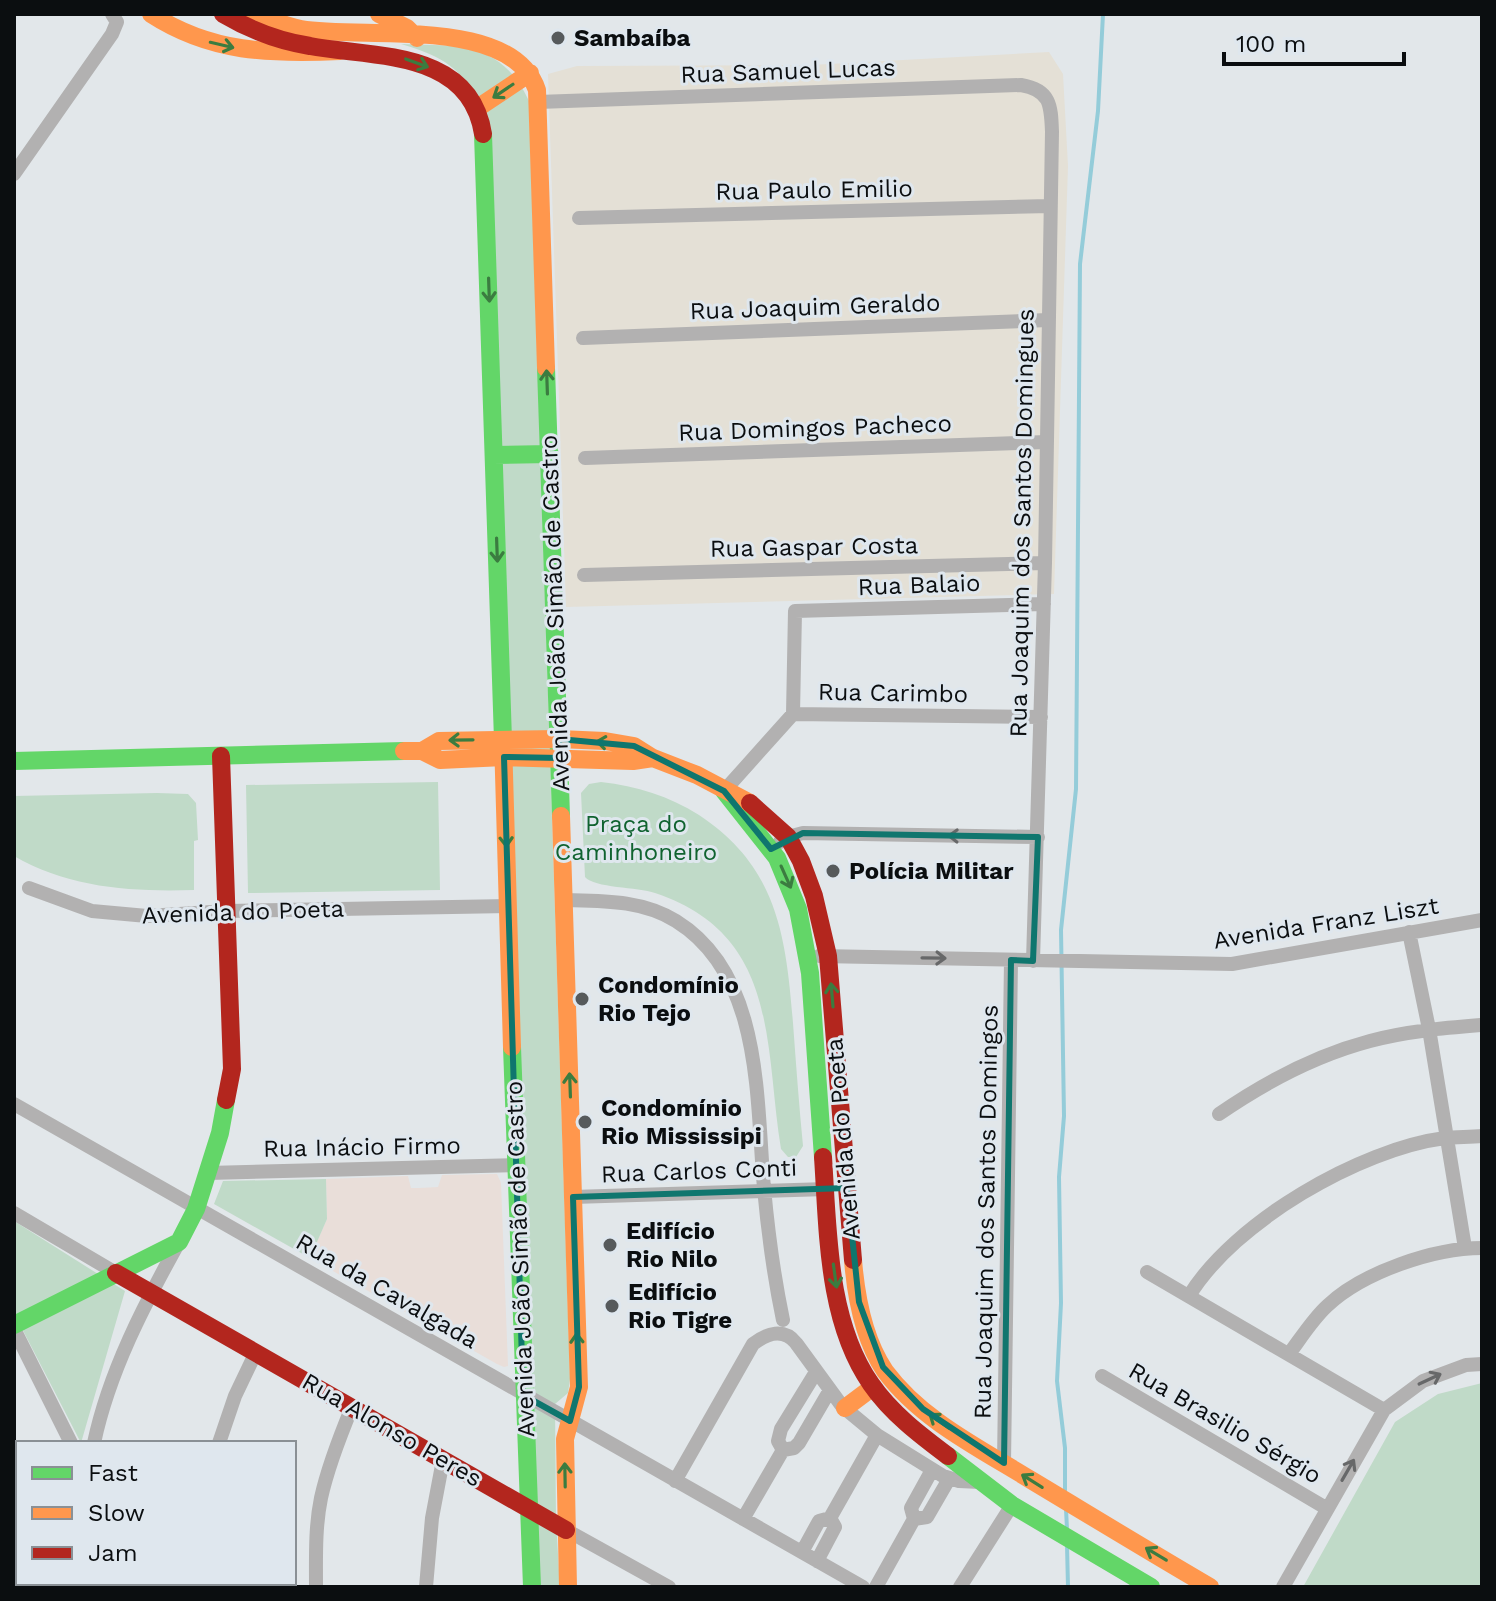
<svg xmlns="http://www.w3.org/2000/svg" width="1496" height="1601" font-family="'Work Sans',sans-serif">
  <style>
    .commercial { fill: #e4e0d6 }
    .education { fill: #e9ded9 }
    .green { fill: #c0dac8 }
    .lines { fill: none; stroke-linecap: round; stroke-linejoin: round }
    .stream { stroke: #94ccd9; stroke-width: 4 }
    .street { stroke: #b2b1b1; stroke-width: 14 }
    .fast { stroke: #63d668; stroke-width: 18 }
    .slow { stroke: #ff974d; stroke-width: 18 }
    .jam { stroke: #b3261e; stroke-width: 18 }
    .oneway { stroke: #3b7c40 }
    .oneway2 { stroke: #676869 }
    .marked { fill: none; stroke: #0f766e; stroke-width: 6; stroke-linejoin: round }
    .poi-dot { fill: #565a5c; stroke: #dfe7ee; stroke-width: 3 }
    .labels { text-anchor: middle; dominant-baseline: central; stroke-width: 6; stroke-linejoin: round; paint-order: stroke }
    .poi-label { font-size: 24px; font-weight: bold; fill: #0b0e10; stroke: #dfe7ee; text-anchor: start }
    .street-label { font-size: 24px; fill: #0b0e10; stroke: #dfe7ee }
    .park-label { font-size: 24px; fill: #106330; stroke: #dfe7ee }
  </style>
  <rect width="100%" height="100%" fill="#e2e7ea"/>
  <!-- commercial -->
  <path class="commercial" d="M 1049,52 L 1063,74 L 1068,166 L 1054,594 L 566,607 L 548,74 L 577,66 L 811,65 Z"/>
  <!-- education -->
  <path class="education" d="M 497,1174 L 501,1183 L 508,1366 L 504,1367 L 497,1364 L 310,1258 L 327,1219 L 326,1179 L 408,1176 L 411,1188 L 419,1188 L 438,1187 L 442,1175 Z"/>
  <!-- green -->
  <path class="green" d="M 401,44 C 458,46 501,41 529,101 L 570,1379 L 568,1393 L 555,1404 L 556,1521 L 560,1587 L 539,1587 L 484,105 C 456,66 447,58 401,44 Z
    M 438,782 L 440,890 L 248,893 L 246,785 Z
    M 601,782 C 637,786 669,796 699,815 C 778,867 786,937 793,1023 C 796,1064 799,1105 803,1146 L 796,1157 L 788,1157 L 781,1149 C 764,1045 780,935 655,893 C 638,887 594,888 585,877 L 581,793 L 589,784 Z
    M 157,793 L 188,794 L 196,803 L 198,840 L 194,841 L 194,890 C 132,892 69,888 14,856 L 14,796 Z
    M 326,1179 L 327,1219 L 310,1258 L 214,1204 L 223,1181 Z
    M 14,1221 L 125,1291 L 81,1443 L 14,1313 Z
    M 1482,1383 L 1482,1587 L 1303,1587 L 1395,1422 L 1438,1394 Z"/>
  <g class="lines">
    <!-- stream -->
    <path class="stream" d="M 1065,1493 L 1065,1448 L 1057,1381 L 1061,1303 L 1059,1177 L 1064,1116 L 1061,930 L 1076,789 L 1080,264 L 1098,111 L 1103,14
      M 1066,1509 L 1067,1529
      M 1067,1545 L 1068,1587"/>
    <!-- street -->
    <path class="street" d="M 538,102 L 1021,85 C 1051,90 1051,106 1052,132 L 1045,563 L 1033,961
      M 14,174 L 112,34 L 117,22 L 112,14
      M 579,218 L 1050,206
      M 583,338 L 1048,320
      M 585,458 L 1047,442
      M 584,575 L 1045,563
      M 793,714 L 1041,717
      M 724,791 L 793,714 L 795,611 L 1044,604
      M 780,842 L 788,837 L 803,833 L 1038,837
      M 29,888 L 92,911 L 147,916 L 227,911 L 509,906
      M 564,900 C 603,901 642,900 676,921 C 763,975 756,1099 764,1188 C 768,1232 774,1277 783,1320
      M 1409,932 L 1429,1029 L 1465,1248
      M 819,956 L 1232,964 L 1482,920
      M 14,1104 L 863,1587
      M 1219,1114 C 1264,1083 1317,1055 1370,1041 C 1407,1031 1445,1028 1482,1025
      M 208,1173 L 517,1165
      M 573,1197 L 827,1189
      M 14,1213 L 116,1273
      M 1147,1272 L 1384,1410
      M 1189,1296 C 1234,1222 1360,1149 1445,1138 C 1457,1137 1470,1137 1482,1136
      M 14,1329 L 71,1443
      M 1289,1354 C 1301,1338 1312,1320 1327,1306 C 1363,1272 1434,1248 1482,1248
      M 1102,1376 L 1326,1508
      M 94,1443 C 109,1372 144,1305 179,1242
      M 219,1443 L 235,1396 L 256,1352
      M 783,1450 L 778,1441 L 781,1429 L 816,1372
      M 1004,1463 L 1011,960
      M 675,1481 L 753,1344 C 767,1333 784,1328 796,1343 L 842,1406 L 877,1435 L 943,1476 L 959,1481 L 980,1482
      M 743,1519 L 783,1450 L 794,1448 L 799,1443 L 830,1390
      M 914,1519 L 927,1517 L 949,1479
      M 566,1530 L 669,1587
      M 802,1552 L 819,1521 L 830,1518 L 877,1435
      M 817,1561 L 835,1527 L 830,1518
      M 14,1581 L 17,1587
      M 82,1587 L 82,1583
      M 203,1587 L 203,1583
      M 316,1587 C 316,1557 315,1527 321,1498 C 328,1466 340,1436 352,1407
      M 426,1587 L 432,1518 L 443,1460
      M 876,1587 L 914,1519 L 911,1508 L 932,1470
      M 960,1587 L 1012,1505
      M 1283,1587 L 1384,1410 L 1423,1381 L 1466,1365 L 1482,1364"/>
    <!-- fast -->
    <path class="fast" d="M 483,134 L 503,740
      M 546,368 L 561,816
      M 494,455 L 550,454
      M 14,761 L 404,751
      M 724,791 L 777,858 L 798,909 L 810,973 L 823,1157
      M 512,1047 L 532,1587
      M 14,1325 L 179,1242 L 196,1209 L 220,1133 L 226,1100
      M 948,1456 L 1012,1505 L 1151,1587"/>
    <!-- slow -->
    <path class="slow" d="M 151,14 C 211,53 270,54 340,51
      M 254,14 C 269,19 285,26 301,29 C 365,40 512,15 537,90 L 546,368
      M 379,14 L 407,28 L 417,38
      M 476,109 L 530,73
      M 503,740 L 512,1047
      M 404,751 L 422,751 L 440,760 L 504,757 L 633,761 L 653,758
      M 422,751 L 439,741 L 559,739 L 605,741 L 634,746 L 653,758 L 697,775 L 750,803
      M 561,816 L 579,1387 L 565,1439 L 568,1587
      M 853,1260 C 856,1297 864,1340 885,1371 C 921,1420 981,1449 1031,1480 C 1091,1516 1150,1552 1210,1587
      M 845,1408 L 873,1387"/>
    <!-- jam -->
    <path class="jam" d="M 223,14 C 250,30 279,41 310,46 C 374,58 470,49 483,134
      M 221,756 L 232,1069 L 226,1100
      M 750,803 L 788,837 L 801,861 L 814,896 L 828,956 L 853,1260
      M 823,1157 C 828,1231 827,1321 871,1384 C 891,1413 920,1435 948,1456
      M 116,1273 L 566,1530"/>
  </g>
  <!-- one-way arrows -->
  <defs><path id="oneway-shaft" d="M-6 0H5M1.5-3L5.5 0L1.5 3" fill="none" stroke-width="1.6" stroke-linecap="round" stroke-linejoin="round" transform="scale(2)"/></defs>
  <g class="oneway">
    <use href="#oneway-shaft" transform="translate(222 45) rotate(13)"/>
    <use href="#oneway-shaft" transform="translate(417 63) rotate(20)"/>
    <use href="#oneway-shaft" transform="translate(503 91) rotate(146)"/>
    <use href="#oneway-shaft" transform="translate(489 290) rotate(88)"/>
    <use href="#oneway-shaft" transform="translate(547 382) rotate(-92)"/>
    <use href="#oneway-shaft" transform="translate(497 550) rotate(88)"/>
    <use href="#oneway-shaft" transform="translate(461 740) rotate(179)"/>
    <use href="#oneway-shaft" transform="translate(608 743) rotate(-173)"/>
    <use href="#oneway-shaft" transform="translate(506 835) rotate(88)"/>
    <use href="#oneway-shaft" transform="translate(786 877) rotate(66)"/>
    <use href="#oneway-shaft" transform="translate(832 995) rotate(-95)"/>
    <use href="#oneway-shaft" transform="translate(570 1085) rotate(-92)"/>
    <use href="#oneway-shaft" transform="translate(835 1276) rotate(82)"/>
    <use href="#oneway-shaft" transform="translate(577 1345) rotate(-92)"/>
    <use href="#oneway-shaft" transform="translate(939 1421) rotate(-144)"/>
    <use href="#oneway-shaft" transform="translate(565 1475) rotate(-91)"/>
    <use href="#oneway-shaft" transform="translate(1032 1481) rotate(-148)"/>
    <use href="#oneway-shaft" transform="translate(1156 1554) rotate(-149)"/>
  </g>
  <g class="oneway2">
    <use href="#oneway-shaft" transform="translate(960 836) rotate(-179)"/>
    <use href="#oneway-shaft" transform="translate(934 958) rotate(1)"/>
    <use href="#oneway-shaft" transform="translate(1430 1379) rotate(-25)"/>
    <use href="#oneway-shaft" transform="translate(1348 1470) rotate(-60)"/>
  </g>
  <!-- marked area -->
  <path class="marked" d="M 559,739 L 634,746 L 724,791 L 771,849 L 803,833 L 1038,837 L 1033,961 L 1011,960 L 1004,1463 L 923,1409 L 883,1367 L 859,1302 L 847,1188 L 573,1197 L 579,1387 L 570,1421 L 523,1395 L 504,757 L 560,758 Z"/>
  <!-- markers -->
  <g class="poi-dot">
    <circle cx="558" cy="38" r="8"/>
    <circle cx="833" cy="871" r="8"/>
    <circle cx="582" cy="999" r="8"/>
    <circle cx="585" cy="1122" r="8"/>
    <circle cx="610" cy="1245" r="8"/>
    <circle cx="612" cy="1306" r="8"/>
  </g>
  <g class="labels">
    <!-- poi labels -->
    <g class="poi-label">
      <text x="574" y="38">Sambaíba</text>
      <text x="849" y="871">Polícia Militar</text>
      <text x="598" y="985">Condomínio<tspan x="598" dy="28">Rio Tejo</tspan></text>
      <text x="601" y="1108">Condomínio<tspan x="601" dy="28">Rio Mississipi</tspan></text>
      <text x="626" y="1231">Edifício<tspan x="626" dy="28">Rio Nilo</tspan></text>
      <text x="628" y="1292">Edifício<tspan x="628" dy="28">Rio Tigre</tspan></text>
    </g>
    <!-- street labels -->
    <g class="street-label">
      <text transform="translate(788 71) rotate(-2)">Rua Samuel Lucas</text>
      <text transform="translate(814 190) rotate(-1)">Rua Paulo Emilio</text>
      <text transform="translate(815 307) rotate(-2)">Rua Joaquim Geraldo</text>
      <text transform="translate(815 428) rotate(-2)">Rua Domingos Pacheco</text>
      <text transform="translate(1022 523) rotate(-89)">Rua Joaquim dos Santos Domingues</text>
      <text transform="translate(814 547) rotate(-1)">Rua Gaspar Costa</text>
      <text transform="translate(919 585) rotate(-2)">Rua Balaio</text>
      <text transform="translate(555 613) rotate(-92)">Avenida João Simão de Castro</text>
      <text transform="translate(893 693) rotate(1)">Rua Carimbo</text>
      <text transform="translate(243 912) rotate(-2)">Avenida do Poeta</text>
      <text transform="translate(1326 923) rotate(-9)">Avenida Franz Liszt</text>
      <text transform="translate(843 1139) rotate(-95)">Avenida do Poeta</text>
      <text transform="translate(362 1147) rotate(-1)">Rua Inácio Firmo</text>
      <text transform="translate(699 1171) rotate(-2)">Rua Carlos Conti</text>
      <text transform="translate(986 1212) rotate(-89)">Rua Joaquim dos Santos Domingos</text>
      <text transform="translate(520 1259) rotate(-92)">Avenida João Simão de Castro</text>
      <text transform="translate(387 1291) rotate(30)">Rua da Cavalgada</text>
      <text transform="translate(1225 1423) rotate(30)">Rua Brasilio Sérgio</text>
      <text transform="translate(392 1430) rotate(30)">Rua Alonso Peres</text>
    </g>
    <!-- park labels -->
    <g class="park-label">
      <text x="636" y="824">Praça do<tspan x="636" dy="28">Caminhoneiro</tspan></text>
    </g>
  </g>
  <!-- border -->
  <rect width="1496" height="1601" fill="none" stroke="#0b0e10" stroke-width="32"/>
  <!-- legend -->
  <rect x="16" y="1441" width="280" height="144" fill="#dfe7ee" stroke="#8a9095" stroke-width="2"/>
  <rect x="32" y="1467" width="40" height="12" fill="#63d668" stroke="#8a9095" stroke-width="2"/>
  <text x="88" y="1481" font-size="24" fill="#0b0e10">Fast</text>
  <rect x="32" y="1507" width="40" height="12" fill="#ff974d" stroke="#8a9095" stroke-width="2"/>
  <text x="88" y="1521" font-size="24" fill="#0b0e10">Slow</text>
  <rect x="32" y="1547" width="40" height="12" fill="#b3261e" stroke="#8a9095" stroke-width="2"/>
  <text x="88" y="1561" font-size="24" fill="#0b0e10">Jam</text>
  <!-- scale -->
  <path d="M1224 52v12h180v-12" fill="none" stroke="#0b0e10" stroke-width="4"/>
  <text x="1236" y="52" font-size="24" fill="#0b0e10" stroke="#dfe7ee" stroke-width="6" paint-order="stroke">100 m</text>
</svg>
